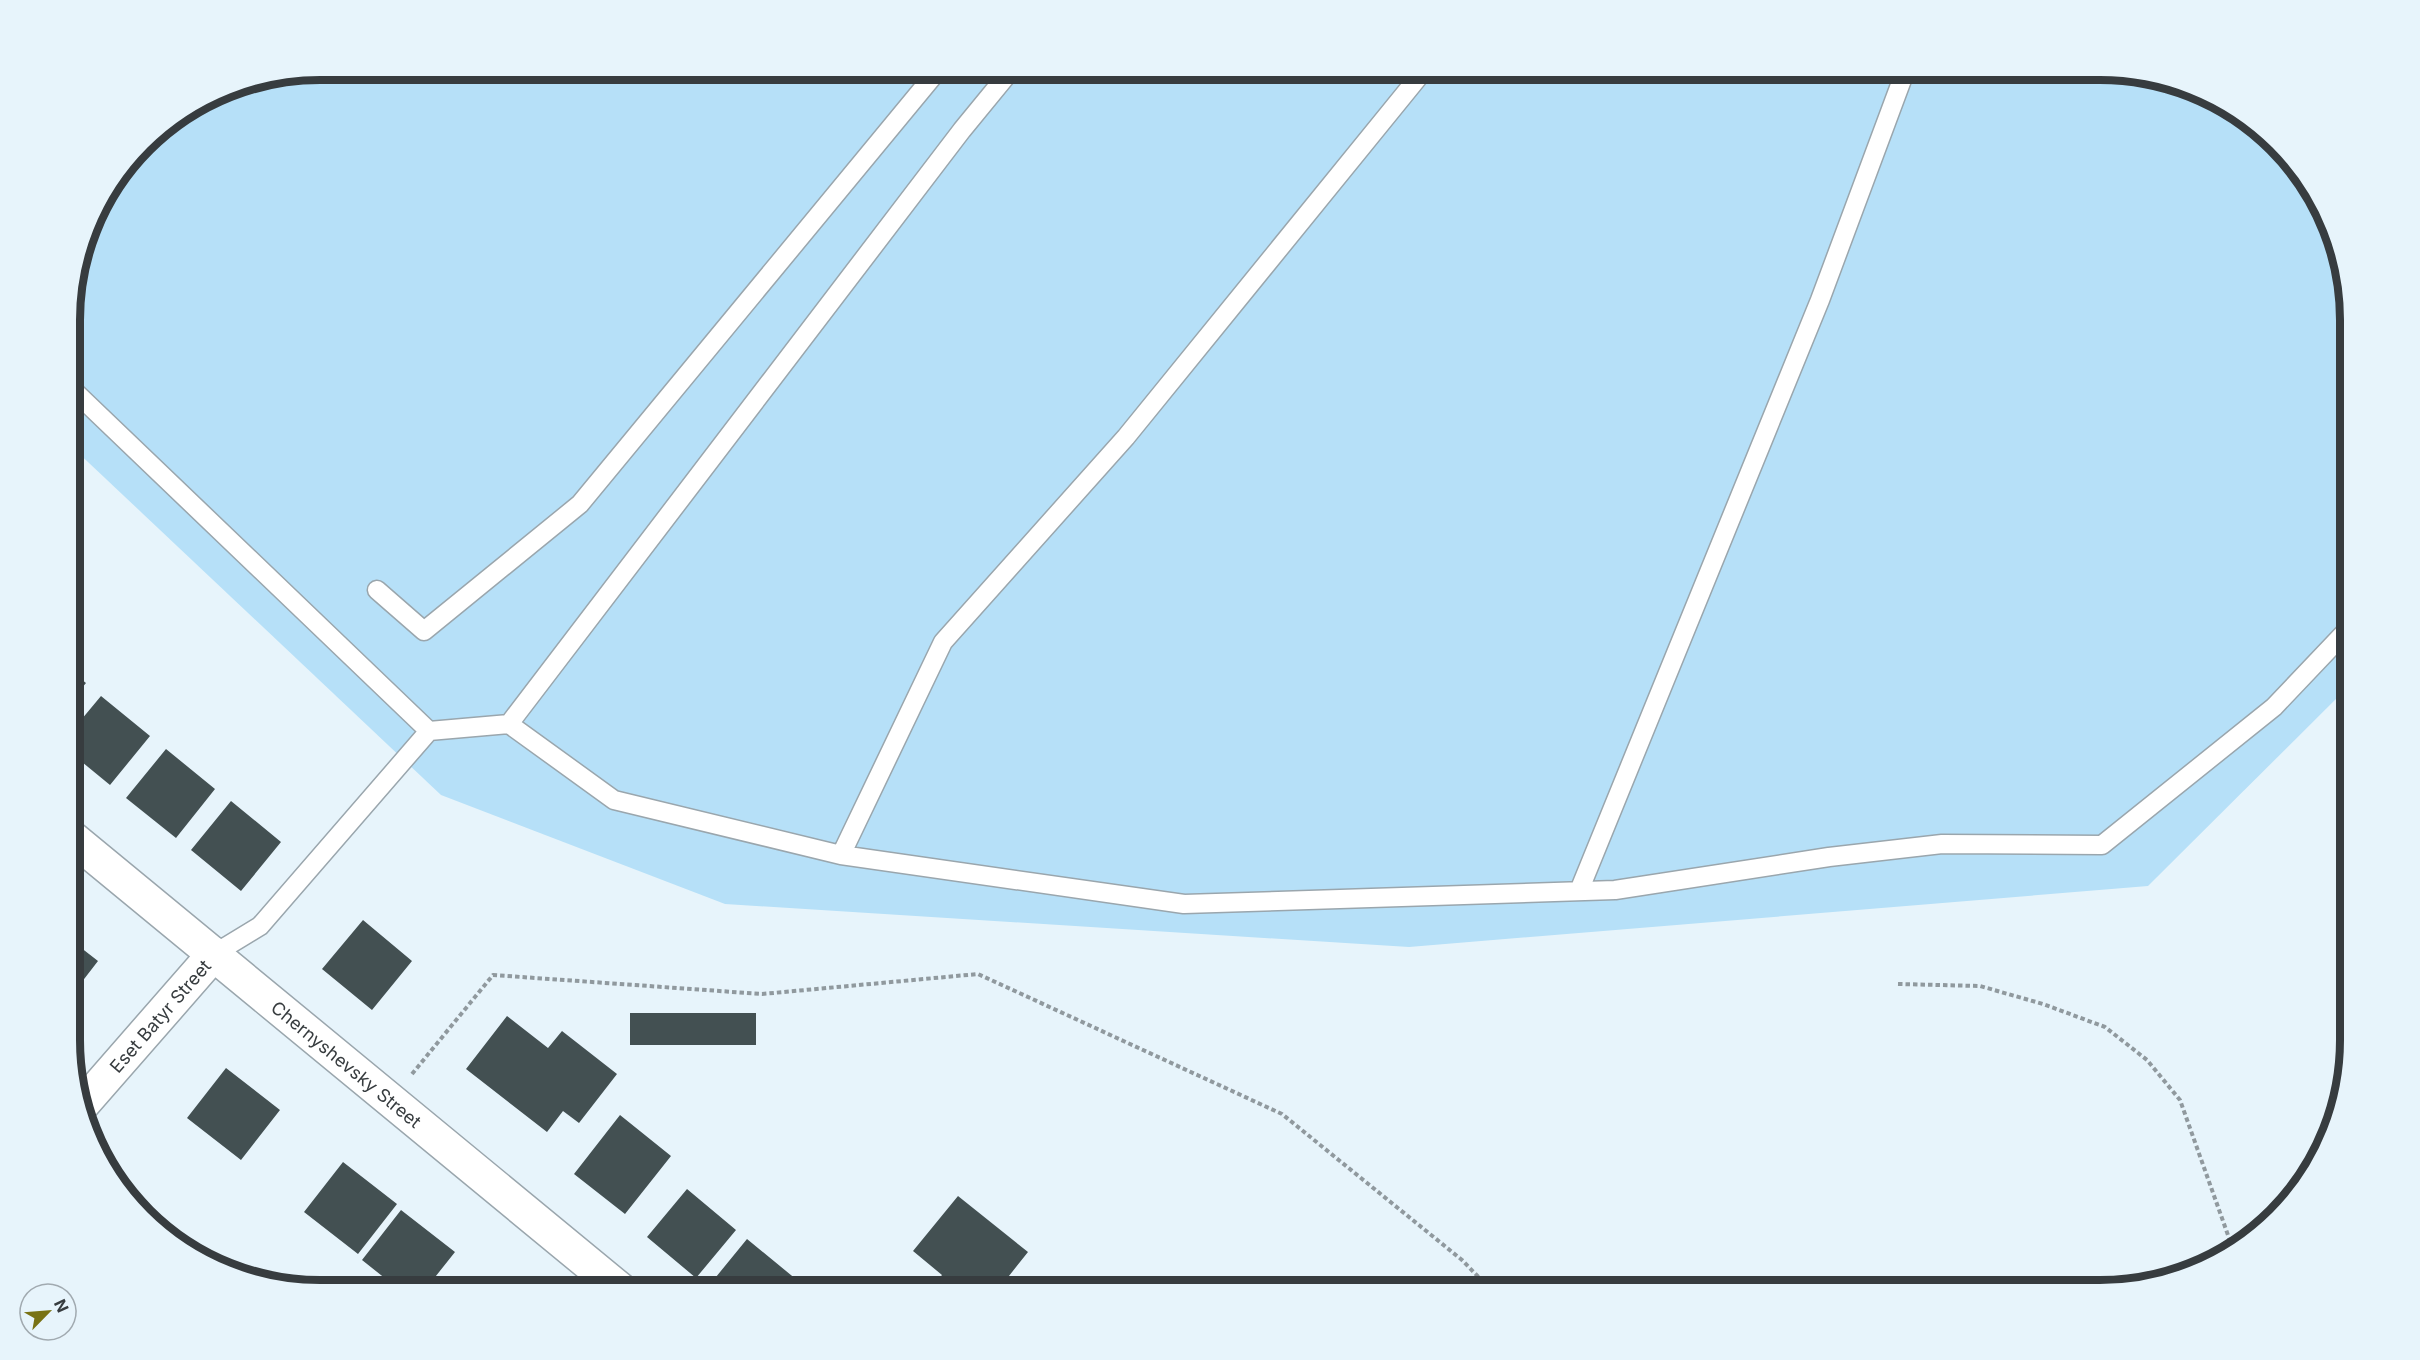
<svg xmlns="http://www.w3.org/2000/svg" width="2420" height="1360" font-family="Inter,sans-serif">
  <style>
    .green { fill: #b6e0f8 }
    .building { fill: #435052 }
    .lines { fill: none; stroke-linecap: round; stroke-linejoin: round }
    .service-casing { stroke: #9aa6ad; stroke-width: 21 }
    .minor-casing { stroke: #9aa6ad; stroke-width: 36 }
    .tertiary-casing { stroke: #9aa6ad; stroke-width: 36 }
    .path { stroke: #90999e; stroke-width: 4; stroke-dasharray: 4.5 3; stroke-linecap: butt }
    .service { stroke: #fff; stroke-width: 18 }
    .minor { stroke: #fff; stroke-width: 33 }
    .tertiary { stroke: #fff; stroke-width: 33 }
    .labels { text-anchor: middle; dominant-baseline: central; stroke-width: 6; stroke-linejoin: round; paint-order: stroke }
    .street-label { font-size: 18px; fill: #373c3f; stroke: #e7f4fb }
    .rim { fill: none; stroke: #373c3f; stroke-width: 8 }
  </style>
  <rect width="100%" height="100%" fill="#e7f4fb"/>
  <!-- green -->
  <path class="green" d="M 320,69 L 2101,69 L 2166,78 L 2225,102 L 2309,181 L 2338,239 L 2350,303 L 2350,685 L 2148,886 L 1409,947 L 725,904 L 441,795 L 71,446 L 71,287 L 95,209 L 154,131 L 224,88 Z"/>
  <!-- building -->
  <path class="building" d="M 71,671 L 86,683 L 71,701 Z
    M 101,696 L 150,736 L 110,785 L 71,753 L 71,732 Z
    M 166,749 L 215,789 L 176,838 L 126,798 Z
    M 231,801 L 281,842 L 241,891 L 191,850 Z
    M 363,920 L 412,961 L 372,1010 L 322,969 Z
    M 71,940 L 98,961 L 71,996 Z
    M 630,1013 L 756,1013 L 756,1045 L 630,1045 Z
    M 507,1016 L 548,1048 L 562,1031 L 617,1074 L 579,1123 L 563,1111 L 547,1132 L 466,1069 Z
    M 226,1068 L 280,1110 L 241,1160 L 187,1118 Z
    M 620,1115 L 671,1156 L 625,1214 L 574,1174 Z
    M 343,1162 L 397,1204 L 358,1254 L 304,1212 Z
    M 687,1189 L 736,1230 L 696,1278 L 647,1237 Z
    M 958,1196 L 1028,1252 L 997,1291 L 929,1291 L 942,1275 L 913,1251 Z
    M 401,1210 L 455,1252 L 424,1291 L 401,1291 L 362,1260 Z
    M 747,1239 L 797,1280 L 788,1291 L 711,1291 L 707,1288 Z
    M 481,1276 L 500,1291 L 470,1291 Z"/>
  <g class="lines">
    <defs>
      <path id="service" d="M 71,388 L 429,731 L 509,724 L 614,800 L 841,855 L 1184,904 L 1615,890 L 1829,857 L 1942,844 L 2102,845 L 2274,707 L 2350,627
        M 377,590 L 424,631 L 580,504 L 939,69
        M 509,724 L 962,130 L 1012,69
        M 841,855 L 943,642 L 1126,437 L 1425,69
        M 1579,891 L 1820,300 L 1906,69
        M 214,954 L 260,926 L 429,731"/>
      <g id="minor">
        <path id="s1" d="M 83,1104 L 214,954"/>
      </g>
      <g id="tertiary">
        <path id="s2" d="M 71,837 L 622,1291"/>
      </g>
    </defs>
    <!-- service casing -->
    <use href="#service" class="service-casing"/>
    <!-- minor casing -->
    <use href="#minor" class="minor-casing"/>
    <!-- tertiary casing -->
    <use href="#tertiary" class="tertiary-casing"/>
    <!-- path -->
    <path class="path" d="M 1898,984 L 1980,986 L 2043,1004 L 2105,1027 L 2147,1060 L 2180,1100 L 2234,1252
      M 412,1074 L 493,975 L 762,994 L 978,974 L 1282,1114 L 1462,1260 L 1492,1291"/>
    <!-- service -->
    <use href="#service" class="service"/>
    <!-- minor -->
    <use href="#minor" class="minor"/>
    <!-- tertiary -->
    <use href="#tertiary" class="tertiary"/>
  </g>
  <g class="labels">
    <!-- street labels -->
    <g class="street-label">
      <text stroke="none"><textPath href="#s1" startOffset="117">Eset Batyr Street</textPath></text>
      <text stroke="none"><textPath href="#s2" startOffset="357">Chernyshevsky Street</textPath></text>
    </g>
  </g>
  <!-- crop -->
  <path d="M0 0H2420V1360H0ZM320 80H2100A240 240 0 0 1 2340 320V1040A240 240 0 0 1 2100 1280H320A240 240 0 0 1 80 1040V320A240 240 0 0 1 320 80Z" fill="#e7f4fb" fill-rule="evenodd"/>
  <path class="rim" d="M320 80H2100A240 240 0 0 1 2340 320V1040A240 240 0 0 1 2100 1280H320A240 240 0 0 1 80 1040V320A240 240 0 0 1 320 80Z"/>
  <!-- north arrow -->
  <g transform="translate(48 1312) rotate(65)"><circle r="28" fill="#e7f4fb" stroke="#a1aab0" stroke-width="1.5"/>
  <path d="M0-4.5L10 22L0 15L-10 22Z" fill="#787214"/>
  <text y="-9" font-size="16" font-weight="bold" text-anchor="middle" fill="#373c3f">N</text>
  </g>
</svg>
